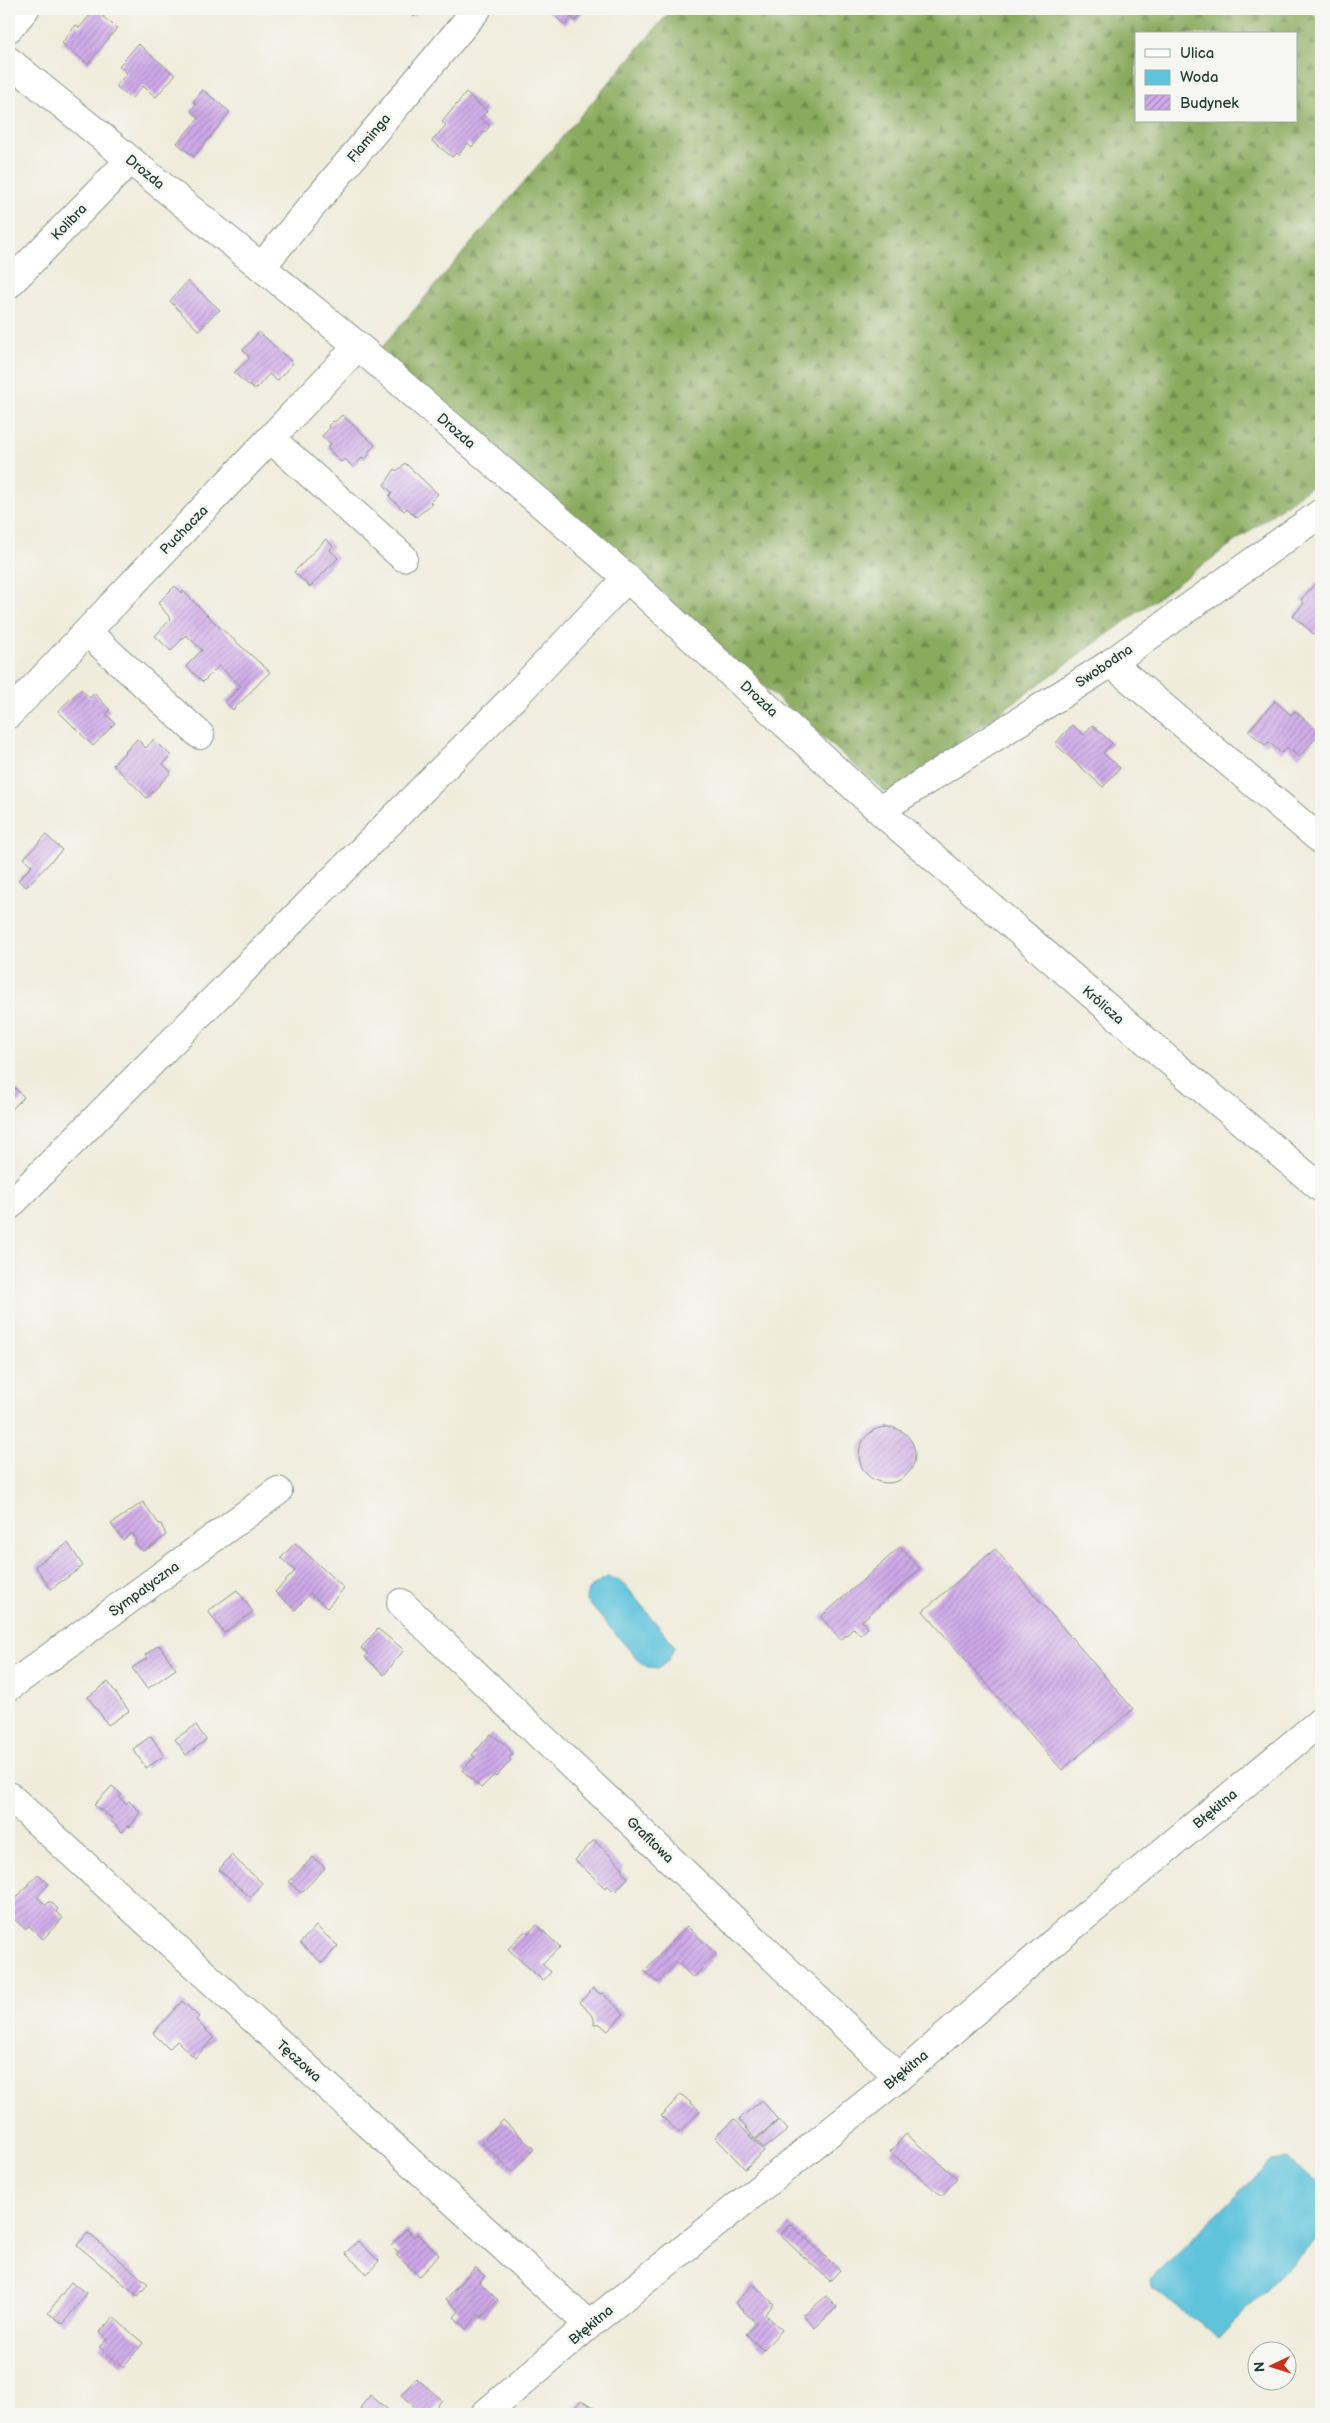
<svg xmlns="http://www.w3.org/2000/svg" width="1330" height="2423" font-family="'Balsamiq Sans',sans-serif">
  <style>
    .forest { fill: url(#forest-firs); stroke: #547448; fill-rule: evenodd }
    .water { fill: #5ec3dc; stroke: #3e8088 }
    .building { fill: url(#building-hatch) }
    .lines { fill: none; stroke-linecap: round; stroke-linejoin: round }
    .minor-casing { stroke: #879488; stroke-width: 30 }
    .minor { stroke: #fff; stroke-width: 28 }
    .labels { text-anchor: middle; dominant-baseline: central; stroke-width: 4.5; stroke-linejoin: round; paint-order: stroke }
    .street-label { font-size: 14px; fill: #1f3d34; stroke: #f6f6f2 }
  </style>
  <defs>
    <pattern id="forest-firs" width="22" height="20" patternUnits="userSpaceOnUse" patternTransform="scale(1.25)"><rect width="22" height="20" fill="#8aaa5d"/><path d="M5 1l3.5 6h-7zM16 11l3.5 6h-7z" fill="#708c4e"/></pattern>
    <pattern id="building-hatch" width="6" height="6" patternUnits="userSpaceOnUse" patternTransform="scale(1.25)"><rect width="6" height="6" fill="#cfa9e9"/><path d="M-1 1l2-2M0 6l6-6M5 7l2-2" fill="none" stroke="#a78bbe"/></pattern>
  </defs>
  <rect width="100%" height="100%" fill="#f6f6f2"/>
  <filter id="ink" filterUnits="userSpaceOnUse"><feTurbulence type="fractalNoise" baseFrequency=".02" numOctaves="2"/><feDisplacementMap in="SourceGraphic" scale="10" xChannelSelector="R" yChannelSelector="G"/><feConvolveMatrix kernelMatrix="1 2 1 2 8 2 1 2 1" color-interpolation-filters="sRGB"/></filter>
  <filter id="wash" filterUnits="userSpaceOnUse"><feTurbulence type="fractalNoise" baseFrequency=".0096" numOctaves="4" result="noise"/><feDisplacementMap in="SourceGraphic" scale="20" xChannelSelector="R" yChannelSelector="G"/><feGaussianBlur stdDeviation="1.12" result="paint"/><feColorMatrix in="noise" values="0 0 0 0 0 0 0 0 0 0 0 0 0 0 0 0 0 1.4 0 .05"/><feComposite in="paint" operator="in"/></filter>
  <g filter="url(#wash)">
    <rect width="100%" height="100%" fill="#efecdb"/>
    <!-- forest -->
    <path class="forest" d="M 672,9 L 1307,9 L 1321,21 L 1321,479 L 888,794 L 378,352 ZM 1136,34 L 1296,34 L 1296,121 L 1136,121 Z"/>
    <!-- water -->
    <path class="water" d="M 608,1577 L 619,1580 L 625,1585 L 673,1644 L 674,1648 L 668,1661 L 659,1668 L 648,1667 L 641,1663 L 586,1600 C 586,1587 598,1582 608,1577 Z
      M 1286,2159 L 1321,2184 L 1321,2229 L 1315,2240 L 1219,2338 L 1152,2287 L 1151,2279 L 1272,2161 Z"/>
    <g id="blocks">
      <!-- building -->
      <path class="building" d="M 84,9 L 108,9 L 103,17 L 117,28 L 88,64 L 62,43 L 76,25 L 79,28 L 91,14 Z
        M 404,9 L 422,9 L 414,17 Z
        M 547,9 L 586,9 L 575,21 L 571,17 L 565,25 Z
        M 138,44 L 175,75 L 156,97 L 143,86 L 131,99 L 116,86 L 127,73 L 119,66 Z
        M 203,90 L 230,112 L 194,157 L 177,143 L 199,118 L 191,111 L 196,104 L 193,102 Z
        M 466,93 L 487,111 L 480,118 L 490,126 L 472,147 L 468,143 L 458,155 L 456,153 L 452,157 L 432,141 L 446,125 L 442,122 Z
        M 188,281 L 220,310 L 211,317 L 201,329 L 198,330 L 170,301 Z
        M 259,332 L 293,363 L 277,381 L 269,374 L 255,390 L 234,373 L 250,358 L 243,350 Z
        M 342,415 L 375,445 L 368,452 L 370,454 L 364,460 L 362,458 L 353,467 L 345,459 L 341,462 L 334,455 L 327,447 L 331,444 L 322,436 L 330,428 L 328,426 L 333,421 L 335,422 Z
        M 405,463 L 438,494 L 430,502 L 432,504 L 416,517 L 407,508 L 404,511 L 389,496 L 392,493 L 384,485 L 395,469 L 397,471 Z
        M 326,539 L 333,546 L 330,550 L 338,558 L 310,587 L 294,572 Z
        M 1316,582 L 1321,587 L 1321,625 L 1314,634 L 1293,616 L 1304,603 L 1301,600 Z
        M 175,586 L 182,593 L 183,591 L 214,622 L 270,672 L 233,710 L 225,702 L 241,686 L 219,666 L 203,682 L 186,666 L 202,650 L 186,635 L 171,651 L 155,636 L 171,619 L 158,603 Z
        M 81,689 L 90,698 L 94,693 L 110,710 L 106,714 L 115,723 L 93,746 L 58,711 Z
        M 1275,701 L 1291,715 L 1295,711 L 1320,733 L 1299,757 L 1287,747 L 1281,753 L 1269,742 L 1265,745 L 1248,731 Z
        M 1072,725 L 1084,735 L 1092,725 L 1112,743 L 1103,753 L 1120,768 L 1103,787 L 1055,744 Z
        M 137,739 L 146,748 L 154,739 L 171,756 L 163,764 L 171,772 L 147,798 L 113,765 Z
        M 46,835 L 62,850 L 26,887 L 18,880 L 32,866 L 24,858 Z
        M 9,1082 L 24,1097 L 9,1112 Z
        M859 1455a28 28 0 1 1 56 0a28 28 0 1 1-56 0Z
        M 143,1502 L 159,1524 L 161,1524 L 166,1535 L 154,1545 L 143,1551 L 135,1543 L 136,1538 L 132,1533 L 123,1540 L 111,1524 Z
        M 68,1543 L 83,1566 L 51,1589 L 35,1566 Z
        M 295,1543 L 344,1588 L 327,1608 L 310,1593 L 295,1610 L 275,1592 L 295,1571 L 281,1558 Z
        M 900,1547 L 920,1569 L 862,1621 L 868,1628 L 860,1635 L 854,1628 L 841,1640 L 821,1617 Z
        M 995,1549 L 1133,1709 L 1062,1770 L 923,1611 Z
        M 237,1590 L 253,1612 L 224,1633 L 208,1611 Z
        M 378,1629 L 404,1650 L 384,1675 L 365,1657 L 368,1654 L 361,1648 Z
        M 159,1645 L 176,1669 L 147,1689 L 132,1668 L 147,1658 L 145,1655 Z
        M 108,1682 L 129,1711 L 108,1725 L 88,1697 Z
        M 196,1725 L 206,1740 L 186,1755 L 175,1739 Z
        M 491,1734 L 506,1745 L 513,1754 L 509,1758 L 511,1760 L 496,1777 L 494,1775 L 481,1788 L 462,1770 L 475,1757 L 472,1755 Z
        M 151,1736 L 164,1756 L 146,1768 L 133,1749 Z
        M 112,1786 L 122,1795 L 119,1797 L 126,1804 L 129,1801 L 140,1812 L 130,1827 L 128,1825 L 122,1832 L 111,1821 L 113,1819 L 94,1805 Z
        M 594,1840 L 623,1868 L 621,1871 L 628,1878 L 615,1892 L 607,1885 L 605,1888 L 575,1860 Z
        M 231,1855 L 262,1883 L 250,1897 L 219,1870 Z
        M 313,1857 L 325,1868 L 301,1893 L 289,1882 Z
        M 38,1874 L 49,1884 L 37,1897 L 46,1905 L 50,1901 L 58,1909 L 56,1912 L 63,1918 L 43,1939 L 29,1926 L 25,1929 L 9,1914 L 9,1906 Z
        M 537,1925 L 560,1947 L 542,1964 L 551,1972 L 543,1981 L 508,1949 L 525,1931 L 528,1933 Z
        M 316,1926 L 338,1946 L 322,1963 L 300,1943 Z
        M 687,1926 L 716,1954 L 693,1978 L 677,1962 L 658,1983 L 644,1971 Z
        M 593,1988 L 600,1994 L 602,1993 L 624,2014 L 608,2031 L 600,2024 L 594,2024 L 594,2018 L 580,2002 Z
        M 182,2001 L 199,2017 L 196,2020 L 214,2038 L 195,2058 L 177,2041 L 169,2049 L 153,2033 Z
        M 681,2094 L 700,2111 L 680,2133 L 661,2116 Z
        M 762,2100 L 778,2120 L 755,2139 L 739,2119 Z
        M 734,2119 L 764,2151 L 745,2169 L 715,2137 Z
        M 503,2120 L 534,2149 L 512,2172 L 499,2160 L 500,2159 L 481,2143 Z
        M 779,2120 L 788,2130 L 764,2149 L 756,2140 Z
        M 906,2134 L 957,2178 L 942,2196 L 890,2152 Z
        M 790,2224 L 840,2270 L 830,2281 L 780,2235 Z
        M 406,2229 L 414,2237 L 417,2234 L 439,2255 L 419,2276 L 396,2255 L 399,2253 L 391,2245 Z
        M 88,2233 L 148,2284 L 138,2296 L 77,2245 Z
        M 358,2241 L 379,2261 L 367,2274 L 345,2253 Z
        M 475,2267 L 485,2276 L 479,2282 L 498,2300 L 482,2318 L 479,2314 L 466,2329 L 454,2317 L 459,2311 L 446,2299 Z
        M 71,2282 L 86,2293 L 63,2324 L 48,2313 Z
        M 753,2284 L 774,2304 L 765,2314 L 782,2330 L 763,2350 L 746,2334 L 756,2323 L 735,2303 Z
        M 826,2296 L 837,2307 L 815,2328 L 804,2316 Z
        M 113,2317 L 143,2343 L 123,2367 L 99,2347 L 107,2338 L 100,2332 Z
        M 416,2378 L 442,2400 L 430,2414 L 423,2414 L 401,2395 Z
        M 370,2395 L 392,2413 L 391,2414 L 368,2414 L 360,2408 Z
        M 581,2400 L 593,2407 L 601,2414 L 573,2414 L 571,2413 Z"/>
    </g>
  </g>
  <g filter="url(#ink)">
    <use href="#blocks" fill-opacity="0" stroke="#879488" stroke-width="1"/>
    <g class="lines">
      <defs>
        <path id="minor" d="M 9,28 L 25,9
          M 9,61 L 358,346 L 627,578 L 888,818 L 1167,1059 L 1321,1188
          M 261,267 L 477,9
          M 9,284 L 130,160
          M 271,439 L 403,557
          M 87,632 L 200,735
          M 1111,663 L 1321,840
          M 9,714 L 358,346
          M 880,810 L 1111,663 L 1321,513
          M 9,1206 L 516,695 L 627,578
          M 401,1603 L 899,2077
          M 9,1687 L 278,1491
          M 9,1796 L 589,2325
          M 485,2414 L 589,2325 L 899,2077 L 1060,1937 L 1321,1721"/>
      </defs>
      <!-- minor casing -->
      <use href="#minor" class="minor-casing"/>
      <!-- minor -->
      <use href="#minor" class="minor"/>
    </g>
  </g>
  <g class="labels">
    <!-- street labels -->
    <g class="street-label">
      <text transform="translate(369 138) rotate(-50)">Flaminga</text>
      <text transform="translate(145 172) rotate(39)">Drozda</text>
      <text transform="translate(69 222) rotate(-46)">Kolibra</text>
      <text transform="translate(456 431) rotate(41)">Drozda</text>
      <text transform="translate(184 530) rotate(-46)">Puchacza</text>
      <text transform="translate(1104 666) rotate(-34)">Swobodna</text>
      <text transform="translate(759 699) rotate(43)">Drozda</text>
      <text transform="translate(1103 1005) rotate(41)">Królicza</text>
      <text transform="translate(144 1589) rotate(-36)">Sympatyczna</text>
      <text transform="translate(1215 1809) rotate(-40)">Błękitna</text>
      <text transform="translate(650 1840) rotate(44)">Grafitowa</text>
      <text transform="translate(299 2061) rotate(42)">Tęczowa</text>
      <text transform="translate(906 2070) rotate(-40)">Błękitna</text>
      <text transform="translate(591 2325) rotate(-40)">Błękitna</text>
    </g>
  </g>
  <!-- margin -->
  <rect width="1330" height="2423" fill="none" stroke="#f6f6f2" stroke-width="30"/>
  <!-- legend -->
  <rect x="1135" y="32" width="162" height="90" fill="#f6f6f2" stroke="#a0aca6"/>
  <rect x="1145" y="49" width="25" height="8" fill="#ffffff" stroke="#a0aca6"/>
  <text x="1180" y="58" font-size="15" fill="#1f3d34">Ulica</text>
  <rect x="1145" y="70" width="25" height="15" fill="#5ec3dc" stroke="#a0aca6"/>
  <text x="1180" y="82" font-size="15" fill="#1f3d34">Woda</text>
  <rect x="1145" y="95" width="25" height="15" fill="url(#building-hatch)" stroke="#a0aca6"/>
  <text x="1180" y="108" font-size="15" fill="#1f3d34">Budynek</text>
  <!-- north arrow -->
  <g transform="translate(1272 2366) rotate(266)"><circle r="24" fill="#f6f6f2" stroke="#a0aca6"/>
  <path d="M0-4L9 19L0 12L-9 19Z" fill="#c8321e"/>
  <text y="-8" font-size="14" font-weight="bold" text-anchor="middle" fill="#1f3d34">N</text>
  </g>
</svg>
